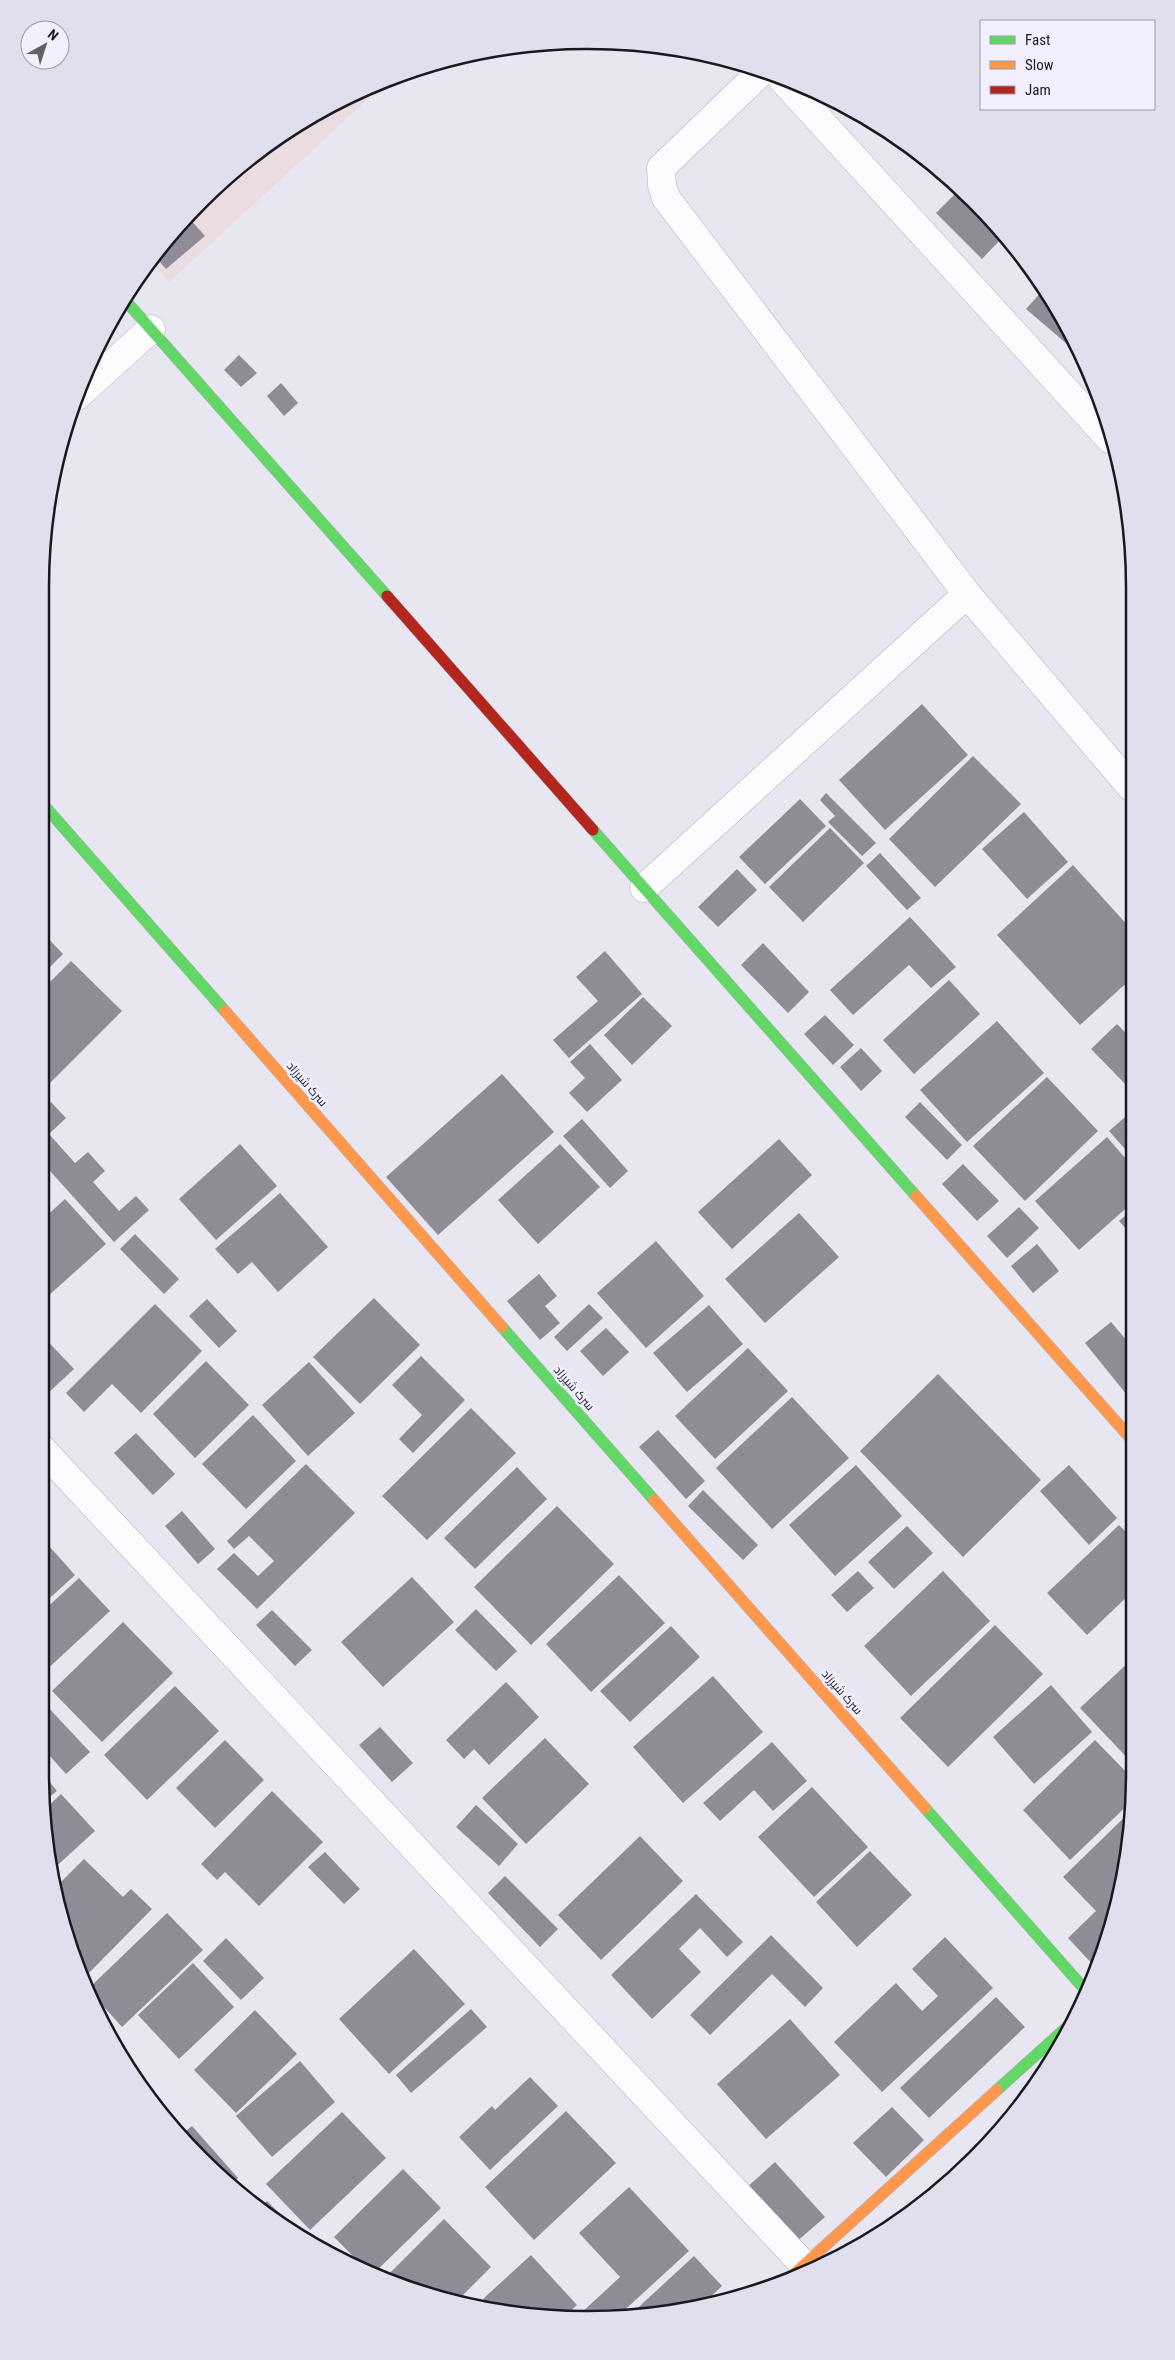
<svg xmlns="http://www.w3.org/2000/svg" width="1175" height="2360" font-family="'Roboto Condensed',Cairo,sans-serif">
  <style>
    .education { fill: #ebdce2 }
    .building { fill: #8f8c97 }
    .lines { fill: none; stroke-linecap: round; stroke-linejoin: round }
    .street-casing { stroke: #b4b2ba; stroke-width: 29 }
    .fast-casing { stroke: #b4b2ba; stroke-width: 12 }
    .slow-casing { stroke: #b4b2ba; stroke-width: 12 }
    .jam-casing { stroke: #b4b2ba; stroke-width: 12 }
    .street { stroke: #fcfbfd; stroke-width: 28 }
    .fast { stroke: #63d668; stroke-width: 11 }
    .slow { stroke: #ff974d; stroke-width: 11 }
    .jam { stroke: #b3261e; stroke-width: 11 }
    .labels { text-anchor: middle; dominant-baseline: central; stroke-width: 5; stroke-linejoin: round; paint-order: stroke }
    .street-label { font-size: 12px; fill: #1a191f; stroke: #f2f0ff }
    .rim { fill: none; stroke: #1a191f; stroke-width: 2.5 }
  </style>
  <rect width="100%" height="100%" fill="#e8e6f1"/>
  <!-- education -->
  <path class="education" d="M 391,78 L 169,282 L 149,260 L 226,176 L 314,113 Z"/>
  <!-- building -->
  <path class="building" d="M 958,191 L 1004,236 L 982,259 L 936,213 Z
    M 188,217 L 205,236 L 166,269 L 153,254 Z
    M 1043,290 L 1071,339 L 1067,344 L 1026,309 Z
    M 239,355 L 257,373 L 241,387 L 224,370 Z
    M 281,383 L 298,403 L 284,416 L 267,396 Z
    M 922,704 L 968,755 L 885,830 L 839,780 Z
    M 973,756 L 1021,804 L 935,887 L 889,839 Z
    M 826,793 L 876,843 L 862,856 L 828,822 L 835,816 L 820,800 Z
    M 800,799 L 826,826 L 765,884 L 739,857 Z
    M 1024,812 L 1068,862 L 1027,899 L 982,849 Z
    M 830,828 L 864,863 L 803,922 L 769,887 Z
    M 880,853 L 921,898 L 907,910 L 866,866 Z
    M 1073,865 L 1131,929 L 1132,978 L 1080,1025 L 997,935 Z
    M 737,869 L 757,890 L 718,927 L 698,907 Z
    M 910,917 L 956,967 L 931,988 L 909,965 L 853,1015 L 830,990 Z
    M 41,931 L 63,954 L 41,976 Z
    M 763,943 L 809,992 L 788,1013 L 741,965 Z
    M 605,951 L 642,994 L 569,1058 L 553,1040 L 598,1001 L 576,977 Z
    M 71,961 L 122,1011 L 41,1092 L 41,991 Z
    M 949,980 L 980,1014 L 914,1074 L 883,1040 Z
    M 643,997 L 672,1026 L 632,1065 L 604,1035 Z
    M 825,1015 L 854,1045 L 833,1065 L 804,1034 Z
    M 997,1021 L 1044,1073 L 967,1142 L 920,1090 Z
    M 1117,1024 L 1132,1039 L 1132,1091 L 1091,1049 Z
    M 590,1044 L 622,1080 L 587,1112 L 569,1093 L 585,1078 L 570,1062 Z
    M 861,1048 L 882,1071 L 861,1091 L 840,1067 Z
    M 502,1074 L 554,1132 L 438,1235 L 386,1177 Z
    M 1047,1077 L 1098,1131 L 1025,1201 L 973,1146 Z
    M 51,1102 L 66,1118 L 49,1134 L 75,1163 L 88,1152 L 105,1171 L 93,1182 L 119,1211 L 136,1196 L 149,1210 L 114,1242 L 41,1161 L 41,1111 Z
    M 920,1102 L 962,1145 L 947,1160 L 905,1117 Z
    M 1132,1111 L 1132,1157 L 1109,1131 Z
    M 582,1119 L 628,1171 L 610,1188 L 563,1136 Z
    M 1107,1137 L 1132,1166 L 1132,1203 L 1079,1250 L 1035,1201 Z
    M 779,1139 L 812,1175 L 732,1249 L 698,1212 Z
    M 240,1144 L 277,1186 L 216,1240 L 179,1199 Z
    M 560,1144 L 600,1187 L 538,1244 L 498,1200 Z
    M 963,1164 L 999,1201 L 977,1221 L 942,1184 Z
    M 280,1193 L 328,1247 L 278,1292 L 252,1262 L 238,1274 L 215,1249 Z
    M 65,1199 L 106,1244 L 47,1297 L 40,1290 L 41,1221 Z
    M 1019,1207 L 1039,1228 L 1007,1258 L 987,1236 Z
    M 1132,1210 L 1132,1236 L 1119,1221 Z
    M 799,1213 L 839,1257 L 765,1323 L 725,1279 Z
    M 135,1234 L 179,1279 L 164,1294 L 120,1249 Z
    M 656,1241 L 704,1296 L 646,1348 L 597,1293 Z
    M 1037,1244 L 1059,1271 L 1033,1293 L 1011,1266 Z
    M 539,1274 L 557,1296 L 545,1306 L 560,1323 L 540,1340 L 507,1301 Z
    M 374,1298 L 420,1345 L 360,1404 L 313,1357 Z
    M 207,1299 L 237,1331 L 219,1348 L 189,1316 Z
    M 155,1304 L 202,1351 L 141,1413 L 112,1384 L 84,1412 L 66,1393 Z
    M 589,1304 L 603,1318 L 567,1351 L 554,1337 Z
    M 709,1305 L 743,1344 L 687,1392 L 653,1353 Z
    M 1111,1322 L 1133,1348 L 1131,1400 L 1085,1343 Z
    M 606,1328 L 629,1352 L 603,1376 L 580,1351 Z
    M 40,1333 L 74,1369 L 46,1395 L 40,1390 Z
    M 748,1348 L 788,1391 L 715,1459 L 675,1416 Z
    M 421,1356 L 465,1400 L 413,1453 L 399,1439 L 422,1415 L 392,1385 Z
    M 206,1361 L 249,1405 L 195,1458 L 153,1414 Z
    M 309,1362 L 355,1413 L 308,1456 L 262,1405 Z
    M 938,1374 L 1041,1480 L 963,1557 L 860,1451 Z
    M 792,1397 L 849,1458 L 772,1529 L 716,1468 Z
    M 471,1408 L 516,1453 L 427,1540 L 382,1496 Z
    M 253,1415 L 296,1461 L 246,1509 L 202,1464 Z
    M 658,1430 L 705,1481 L 686,1499 L 639,1447 Z
    M 136,1433 L 175,1474 L 153,1495 L 114,1453 Z
    M 306,1464 L 355,1513 L 257,1609 L 217,1569 L 234,1553 L 258,1576 L 274,1561 L 249,1536 L 234,1549 L 227,1541 Z
    M 856,1465 L 902,1516 L 835,1576 L 789,1525 Z
    M 1069,1465 L 1117,1518 L 1089,1545 L 1040,1491 Z
    M 517,1467 L 547,1499 L 475,1569 L 444,1538 Z
    M 703,1490 L 758,1545 L 743,1560 L 688,1506 Z
    M 557,1506 L 614,1564 L 531,1645 L 474,1587 Z
    M 182,1511 L 215,1549 L 198,1564 L 165,1526 Z
    M 1119,1525 L 1133,1539 L 1133,1591 L 1087,1635 L 1047,1593 Z
    M 907,1526 L 933,1553 L 894,1589 L 868,1562 Z
    M 40,1536 L 75,1575 L 40,1607 Z
    M 858,1571 L 874,1588 L 847,1612 L 831,1595 Z
    M 943,1571 L 990,1621 L 911,1696 L 864,1646 Z
    M 619,1575 L 665,1623 L 591,1692 L 546,1644 Z
    M 412,1577 L 454,1622 L 383,1687 L 341,1642 Z
    M 79,1578 L 110,1611 L 42,1674 L 40,1672 L 40,1614 Z
    M 476,1609 L 517,1651 L 496,1671 L 455,1630 Z
    M 272,1610 L 312,1650 L 295,1666 L 256,1625 Z
    M 123,1622 L 173,1673 L 102,1742 L 52,1691 Z
    M 995,1625 L 1043,1674 L 948,1767 L 900,1718 Z
    M 671,1626 L 700,1657 L 630,1722 L 600,1691 Z
    M 1133,1658 L 1134,1765 L 1080,1708 Z
    M 713,1676 L 763,1732 L 683,1803 L 633,1747 Z
    M 506,1682 L 539,1717 L 489,1765 L 474,1749 L 464,1759 L 446,1740 Z
    M 1051,1685 L 1092,1732 L 1034,1784 L 993,1737 Z
    M 175,1686 L 219,1731 L 147,1800 L 104,1755 Z
    M 44,1703 L 90,1752 L 66,1774 L 40,1745 L 40,1707 Z
    M 380,1727 L 413,1763 L 392,1782 L 359,1745 Z
    M 545,1738 L 589,1784 L 526,1844 L 482,1798 Z
    M 225,1740 L 264,1780 L 215,1828 L 176,1788 Z
    M 1095,1740 L 1134,1780 L 1134,1799 L 1070,1860 L 1023,1810 Z
    M 772,1742 L 807,1781 L 773,1811 L 754,1790 L 720,1821 L 703,1803 Z
    M 40,1770 L 57,1791 L 43,1802 L 40,1772 Z
    M 812,1787 L 868,1847 L 814,1897 L 758,1837 Z
    M 272,1791 L 323,1842 L 259,1906 L 225,1872 L 217,1880 L 201,1864 Z
    M 61,1794 L 95,1831 L 50,1872 L 44,1810 Z
    M 476,1805 L 518,1844 L 499,1866 L 456,1827 Z
    M 1134,1808 L 1116,1914 L 1096,1968 L 1068,1938 L 1096,1911 L 1063,1877 Z
    M 640,1836 L 683,1881 L 601,1960 L 558,1915 Z
    M 870,1851 L 912,1895 L 857,1947 L 816,1902 Z
    M 325,1852 L 360,1889 L 344,1904 L 308,1867 Z
    M 84,1859 L 123,1897 L 131,1889 L 152,1909 L 83,1979 L 69,1949 L 53,1890 Z
    M 505,1876 L 558,1929 L 540,1947 L 488,1893 Z
    M 696,1894 L 743,1942 L 727,1957 L 700,1928 L 679,1949 L 701,1972 L 652,2019 L 611,1975 Z
    M 167,1913 L 203,1950 L 122,2027 L 88,1989 Z
    M 771,1935 L 823,1988 L 805,2007 L 772,1974 L 710,2035 L 690,2015 Z
    M 945,1937 L 993,1988 L 882,2092 L 834,2042 L 896,1983 L 922,2011 L 938,1996 L 912,1969 Z
    M 226,1938 L 264,1978 L 241,2000 L 203,1961 Z
    M 414,1949 L 465,2004 L 389,2074 L 339,2019 Z
    M 193,1963 L 234,2007 L 179,2059 L 138,2015 Z
    M 996,1997 L 1025,2027 L 929,2118 L 900,2088 Z
    M 471,2009 L 487,2027 L 411,2093 L 396,2075 Z
    M 255,2010 L 297,2054 L 236,2113 L 194,2070 Z
    M 790,2019 L 840,2075 L 766,2139 L 717,2084 Z
    M 300,2061 L 335,2102 L 272,2157 L 236,2116 Z
    M 530,2077 L 558,2106 L 490,2170 L 459,2137 L 492,2106 L 495,2110 Z
    M 892,2107 L 924,2140 L 886,2177 L 853,2143 Z
    M 566,2111 L 616,2163 L 534,2240 L 485,2187 Z
    M 342,2112 L 386,2158 L 310,2230 L 266,2184 Z
    M 192,2126 L 238,2178 L 229,2186 L 181,2135 Z
    M 775,2162 L 825,2217 L 795,2243 L 745,2189 Z
    M 403,2169 L 441,2208 L 372,2275 L 334,2237 Z
    M 629,2187 L 689,2251 L 617,2317 L 584,2318 L 580,2314 L 620,2277 L 579,2233 Z
    M 267,2201 L 304,2238 L 304,2239 L 284,2228 L 259,2209 Z
    M 444,2219 L 491,2267 L 456,2302 L 383,2280 Z
    M 531,2255 L 577,2305 L 561,2319 L 495,2311 L 483,2299 Z
    M 694,2256 L 722,2286 L 701,2306 L 659,2315 L 629,2316 Z"/>
  <g class="lines">
    <defs>
      <path id="street" d="M 762,71 L 661,168 L 662,185 L 666,198 L 967,594 L 1131,787
        M 782,79 L 1110,439
        M 77,396 L 151,329
        M 644,888 L 967,594
        M 40,1447 L 804,2265"/>
      <path id="fast" d="M 125,300 L 387,596
        M 41,802 L 225,1011
        M 593,830 L 916,1196
        M 502,1327 L 654,1500
        M 925,1808 L 1087,1992
        M 997,2090 L 1077,2018"/>
      <path id="slow" d="M 225,1011 L 502,1327
        M 916,1196 L 1133,1441
        M 654,1500 L 925,1808
        M 785,2282 L 997,2090"/>
      <path id="jam" d="M 387,596 L 593,830"/>
    </defs>
    <!-- street casing -->
    <use href="#street" class="street-casing"/>
    <!-- fast casing -->
    <use href="#fast" class="fast-casing"/>
    <!-- slow casing -->
    <use href="#slow" class="slow-casing"/>
    <!-- jam casing -->
    <use href="#jam" class="jam-casing"/>
    <!-- street -->
    <use href="#street" class="street"/>
    <!-- fast -->
    <use href="#fast" class="fast"/>
    <!-- slow -->
    <use href="#slow" class="slow"/>
    <!-- jam -->
    <use href="#jam" class="jam"/>
  </g>
  <g class="labels">
    <!-- street labels -->
    <g class="street-label">
      <text transform="translate(307 1084) rotate(49)">سرک شیرزاد</text>
      <text transform="translate(574 1388) rotate(49)">سرک شیرزاد</text>
      <text transform="translate(842 1692) rotate(49)">سرک شیرزاد</text>
    </g>
  </g>
  <!-- crop -->
  <path d="M0 0H1175V2360H0ZM587 49H588A538 538 0 0 1 1126 587V1773A538 538 0 0 1 588 2311H587A538 538 0 0 1 49 1773V587A538 538 0 0 1 587 49Z" fill="#e1dfed" fill-rule="evenodd"/>
  <path class="rim" d="M587 49H588A538 538 0 0 1 1126 587V1773A538 538 0 0 1 588 2311H587A538 538 0 0 1 49 1773V587A538 538 0 0 1 587 49Z"/>
  <!-- legend -->
  <rect x="980" y="20" width="175" height="90" fill="#f2f0ff" stroke="#9c9aa5"/>
  <rect x="990" y="36" width="25" height="8" fill="#63d668" stroke="#9c9aa5"/>
  <text x="1025" y="45" font-size="15" fill="#1a191f">Fast</text>
  <rect x="990" y="61" width="25" height="8" fill="#ff974d" stroke="#9c9aa5"/>
  <text x="1025" y="70" font-size="15" fill="#1a191f">Slow</text>
  <rect x="990" y="86" width="25" height="8" fill="#b3261e" stroke="#9c9aa5"/>
  <text x="1025" y="95" font-size="15" fill="#1a191f">Jam</text>
  <!-- north arrow -->
  <g transform="translate(45 45) rotate(39)"><circle r="24" fill="#f2f0ff" stroke="#9c9aa5"/>
  <path d="M0-4L9 19L0 12L-9 19Z" fill="#626168"/>
  <text y="-8" font-size="14" font-weight="bold" text-anchor="middle" fill="#1a191f">N</text>
  </g>
</svg>
